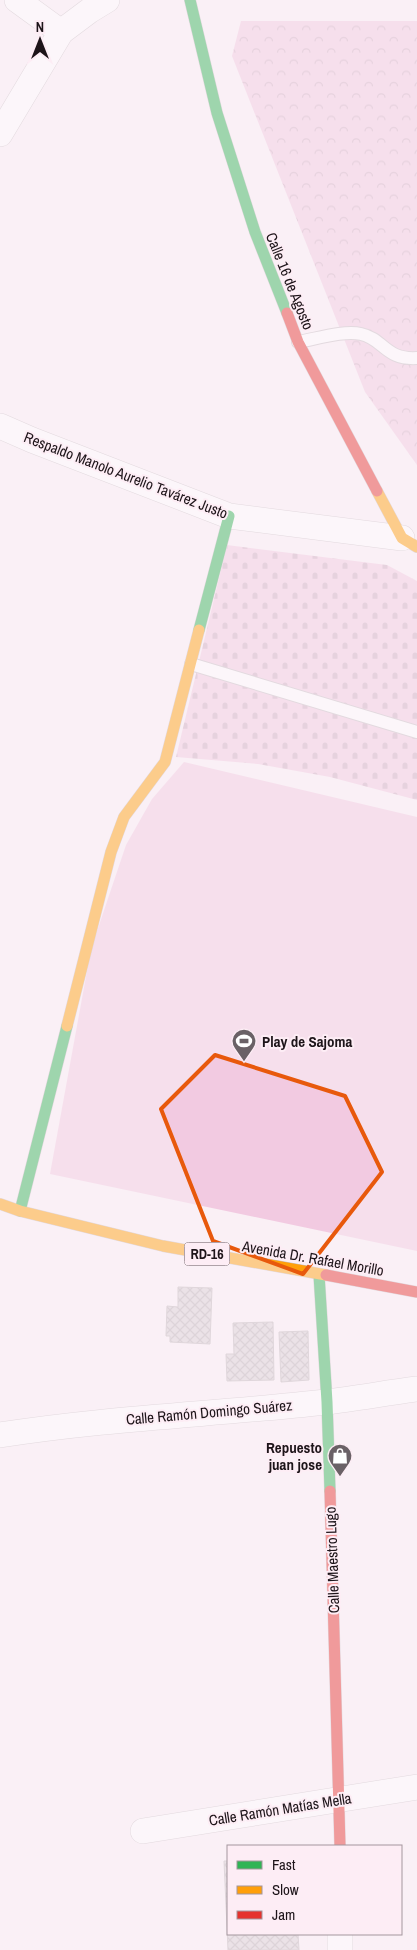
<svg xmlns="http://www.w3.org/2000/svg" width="417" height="1950" font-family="'Archivo Narrow',sans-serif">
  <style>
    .forest { fill: url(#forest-crowns) }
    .cemetery { fill: url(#cemetery-stones) }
    .park { fill: #f2cae1 }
    .building { fill: url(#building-cross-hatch); stroke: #c0b7bb }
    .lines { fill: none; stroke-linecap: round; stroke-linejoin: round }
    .lane-casing { stroke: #c8bec4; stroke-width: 14 }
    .street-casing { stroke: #c8bec4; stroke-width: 26 }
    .fast-casing { stroke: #c8bec4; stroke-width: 12 }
    .slow-casing { stroke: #c8bec4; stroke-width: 12 }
    .jam-casing { stroke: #c8bec4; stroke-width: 12 }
    .lane { stroke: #fefdfe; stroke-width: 12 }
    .street { stroke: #fefdfe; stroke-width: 25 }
    .fast { stroke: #30b455; stroke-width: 11 }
    .slow { stroke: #ff9f0a; stroke-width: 11 }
    .jam { stroke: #e5322d; stroke-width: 11 }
    .marked { fill: none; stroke: #e8590c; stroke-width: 4; stroke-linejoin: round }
    .labels { text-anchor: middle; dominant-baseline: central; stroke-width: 4; stroke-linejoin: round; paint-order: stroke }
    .shield { fill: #fdedf5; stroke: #60555b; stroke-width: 1 }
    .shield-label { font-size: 14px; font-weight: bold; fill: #1d1419 }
    .street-label { font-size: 15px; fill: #1d1419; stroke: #fdedf5 }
    .poi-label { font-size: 15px; font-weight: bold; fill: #1d1419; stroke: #fdedf5; text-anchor: start }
  </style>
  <defs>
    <pattern id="forest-crowns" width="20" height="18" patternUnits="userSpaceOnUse" patternTransform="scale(1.25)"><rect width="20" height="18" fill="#f2cae1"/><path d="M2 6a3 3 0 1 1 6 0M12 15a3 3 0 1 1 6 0" fill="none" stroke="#cfadc0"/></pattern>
    <pattern id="cemetery-stones" width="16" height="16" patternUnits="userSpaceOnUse" patternTransform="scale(1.25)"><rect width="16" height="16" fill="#f2cae1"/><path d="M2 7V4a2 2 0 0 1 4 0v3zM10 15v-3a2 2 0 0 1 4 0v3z" fill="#cfadc0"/></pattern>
    <pattern id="building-cross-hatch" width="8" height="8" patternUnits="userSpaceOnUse" patternTransform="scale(1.25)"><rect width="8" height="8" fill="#dad0d5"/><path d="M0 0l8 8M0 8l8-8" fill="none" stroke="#bbb2b6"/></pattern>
  </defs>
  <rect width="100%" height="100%" fill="#faf0f5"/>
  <!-- forest -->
  <path class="forest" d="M 241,21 L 417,21 L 417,465 L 365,392 L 232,56 Z"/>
  <!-- cemetery -->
  <path class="cemetery" d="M 227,545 L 387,565 L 417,581 L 417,800 L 330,777 L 258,764 L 176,757 Z"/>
  <!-- park -->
  <path class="park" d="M 184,762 L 417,817 L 417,1251 L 50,1174 L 91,949 L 126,845 L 152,799 Z"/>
  <!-- building -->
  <path class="building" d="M 178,1287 L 212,1288 L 210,1344 L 170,1342 L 170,1336 L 166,1336 L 167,1306 L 178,1307 Z
    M 273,1322 L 274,1380 L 227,1381 L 226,1354 L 234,1354 L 233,1323 Z
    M 308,1331 L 309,1380 L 281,1382 L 279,1332 Z
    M 224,1861 L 228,1861 L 228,1934 L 298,1934 L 299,1950 L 228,1950 Z"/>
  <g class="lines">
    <defs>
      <path id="lane" d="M 298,342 C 316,339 344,330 361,334 C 384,339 385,360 417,358
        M 191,664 L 417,732"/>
      <path id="street" d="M 17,0 L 61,32
        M 0,134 L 61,32 L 89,11 L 107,0
        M 0,426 L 32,440 L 229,516 L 402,538
        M 0,1435 C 108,1418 218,1414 326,1402 C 357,1398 387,1393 417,1389
        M 143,1831 L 417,1787
        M 340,1934 L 340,1950"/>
      <path id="fast" d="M 190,0 L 217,113 L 255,232 L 287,313
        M 199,630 L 229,516
        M 20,1211 L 67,1026
        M 319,1275 L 327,1402 L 330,1491"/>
      <path id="slow" d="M 377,491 L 402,538 L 417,547
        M 67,1026 L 111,852 L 124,817 L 165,762 L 199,630
        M 0,1204 L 20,1211 L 163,1246 L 326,1275"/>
      <path id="jam" d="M 287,313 L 298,342 L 377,491
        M 326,1275 L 417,1292
        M 330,1491 L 340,1846"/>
    </defs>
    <!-- lane casing -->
    <use href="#lane" class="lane-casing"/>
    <!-- street casing -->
    <use href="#street" class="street-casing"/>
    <!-- fast casing -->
    <use href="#fast" class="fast-casing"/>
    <!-- slow casing -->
    <use href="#slow" class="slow-casing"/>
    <!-- jam casing -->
    <use href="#jam" class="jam-casing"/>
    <!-- lane -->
    <use href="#lane" class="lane"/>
    <!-- street -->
    <use href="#street" class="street"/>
    <!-- fast -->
    <use href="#fast" class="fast"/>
    <!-- slow -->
    <use href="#slow" class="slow"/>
    <!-- jam -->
    <use href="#jam" class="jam"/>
  </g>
  <!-- marked area -->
  <path d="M0 0H417V1950H0ZM 215,1055 L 345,1096 L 382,1172 L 303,1274 L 213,1241 L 161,1109 Z" fill="#faf0f5" fill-opacity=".55" fill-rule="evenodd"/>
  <path class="marked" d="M 215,1055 L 345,1096 L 382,1172 L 303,1274 L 213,1241 L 161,1109 Z"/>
  <!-- icons -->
  <defs>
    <symbol id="stadium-pin" viewBox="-11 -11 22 30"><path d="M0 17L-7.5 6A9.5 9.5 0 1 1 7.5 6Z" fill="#6a6166" stroke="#fdedf5"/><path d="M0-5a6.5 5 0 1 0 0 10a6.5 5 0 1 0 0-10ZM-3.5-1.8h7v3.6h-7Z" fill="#fff"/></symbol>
    <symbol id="shop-pin" viewBox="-11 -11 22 30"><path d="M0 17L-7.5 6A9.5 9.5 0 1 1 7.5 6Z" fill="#6a6166" stroke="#fdedf5"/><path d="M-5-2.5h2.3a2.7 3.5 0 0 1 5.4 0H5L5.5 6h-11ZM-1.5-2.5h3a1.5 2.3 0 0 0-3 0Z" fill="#fff"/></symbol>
  </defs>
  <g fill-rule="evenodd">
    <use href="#stadium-pin" x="230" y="1027" width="28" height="38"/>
    <use href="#shop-pin" x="326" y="1442" width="28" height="38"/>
  </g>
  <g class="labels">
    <!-- shield labels -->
    <rect class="shield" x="184.5" y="1242.5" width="45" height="23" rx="4"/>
    <g class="shield-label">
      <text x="207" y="1254">RD-16</text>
    </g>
    <!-- street labels -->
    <g class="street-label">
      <text transform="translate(290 281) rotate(68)">Calle 16 de Agosto</text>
      <text transform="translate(126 475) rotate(21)">Respaldo Manolo Aurelio Tavárez Justo</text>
      <text transform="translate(313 1258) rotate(10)">Avenida Dr. Rafael Morillo</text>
      <text transform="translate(209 1412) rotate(-5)">Calle Ramón Domingo Suárez</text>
      <text transform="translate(332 1560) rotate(-92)">Calle Maestro Lugo</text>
      <text transform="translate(280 1809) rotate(-9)">Calle Ramón Matías Mella</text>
    </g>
    <!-- poi labels -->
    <g class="poi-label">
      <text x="262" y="1041">Play de Sajoma</text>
      <text x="322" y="1447" text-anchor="end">Repuesto<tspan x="322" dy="17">juan jose</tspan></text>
    </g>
  </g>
  <!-- legend -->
  <rect x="227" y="1845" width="175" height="90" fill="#fdedf5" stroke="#a3969d"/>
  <rect x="237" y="1861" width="25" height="8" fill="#30b455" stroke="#a3969d"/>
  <text x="272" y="1870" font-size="15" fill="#1d1419">Fast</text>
  <rect x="237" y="1886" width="25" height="8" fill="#ff9f0a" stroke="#a3969d"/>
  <text x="272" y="1895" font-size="15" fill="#1d1419">Slow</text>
  <rect x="237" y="1911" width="25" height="8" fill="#e5322d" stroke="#a3969d"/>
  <text x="272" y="1920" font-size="15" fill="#1d1419">Jam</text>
  <!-- north arrow -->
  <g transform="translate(40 40)" stroke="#fdedf5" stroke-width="4" paint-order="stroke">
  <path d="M0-4L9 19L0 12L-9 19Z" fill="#1d1419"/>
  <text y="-8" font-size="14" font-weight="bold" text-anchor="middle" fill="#1d1419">N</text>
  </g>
</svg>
